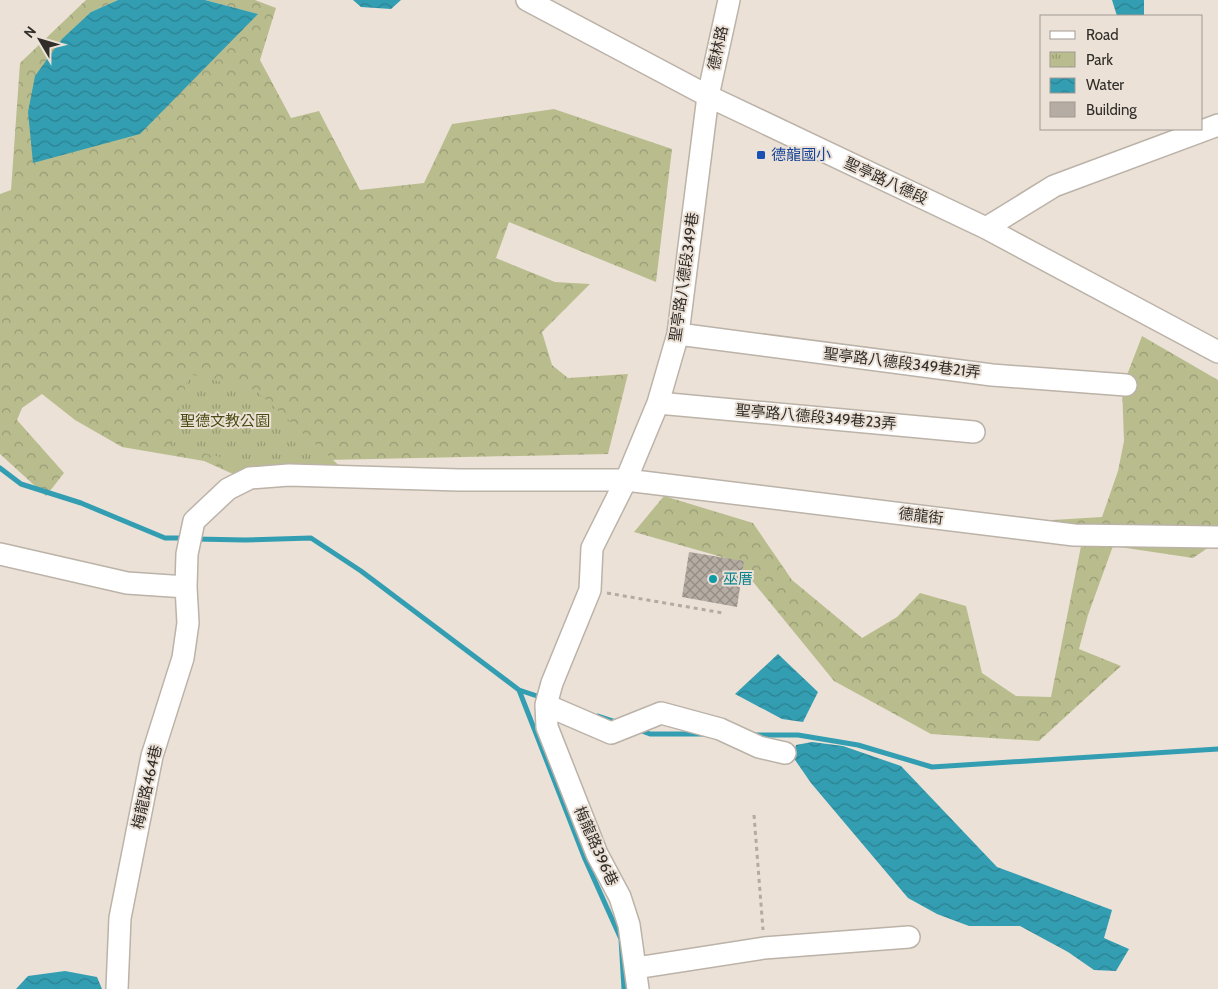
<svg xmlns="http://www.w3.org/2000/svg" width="1218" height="989" font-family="Cabin,'Noto Sans TC',sans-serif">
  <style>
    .forest { fill: url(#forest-crowns) }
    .park { fill: url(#park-tufts) }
    .water { fill: url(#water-waves) }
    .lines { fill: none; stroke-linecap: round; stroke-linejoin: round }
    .stream { stroke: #339eb2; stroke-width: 5 }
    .building { fill: url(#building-cross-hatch) }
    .minor-casing { stroke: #bbb2a8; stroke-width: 24 }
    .path { stroke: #b3aba3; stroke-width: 3; stroke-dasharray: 4 4; stroke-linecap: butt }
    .minor { stroke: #fff; stroke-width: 21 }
    .transit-dot { fill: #1a4fb4; stroke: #ebe1d7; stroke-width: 2 }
    .culture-dot { fill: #0f9aa8; stroke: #ebe1d7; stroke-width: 2 }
    .labels { text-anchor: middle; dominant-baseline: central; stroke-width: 4; stroke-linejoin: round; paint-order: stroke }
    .street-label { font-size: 15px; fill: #312d29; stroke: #ebe1d7 }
    .transit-label { font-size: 15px; fill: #164399; stroke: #ebe1d7; text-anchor: start }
    .park-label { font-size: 15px; fill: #4b4d14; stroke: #ebe1d7 }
    .culture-label { font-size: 15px; fill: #0d838f; stroke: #ebe1d7; text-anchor: start }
  </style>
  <defs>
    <pattern id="forest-crowns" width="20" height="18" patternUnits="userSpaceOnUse" patternTransform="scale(1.25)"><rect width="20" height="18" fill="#b9bd8e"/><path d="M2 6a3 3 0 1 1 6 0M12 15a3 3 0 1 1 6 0" fill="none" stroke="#979a74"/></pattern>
    <pattern id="park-tufts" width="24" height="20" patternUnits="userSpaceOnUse" patternTransform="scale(1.25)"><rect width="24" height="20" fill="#b9bd8e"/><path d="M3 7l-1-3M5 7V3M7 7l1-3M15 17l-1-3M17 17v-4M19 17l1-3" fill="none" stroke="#979a74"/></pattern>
    <pattern id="water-waves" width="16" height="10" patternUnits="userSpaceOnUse" patternTransform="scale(1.25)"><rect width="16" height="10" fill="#339eb2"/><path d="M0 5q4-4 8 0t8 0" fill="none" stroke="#2c8191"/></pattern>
    <pattern id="building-cross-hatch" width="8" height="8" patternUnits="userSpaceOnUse" patternTransform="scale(1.25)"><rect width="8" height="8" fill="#b5aca3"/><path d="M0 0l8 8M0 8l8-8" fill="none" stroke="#948c85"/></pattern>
  </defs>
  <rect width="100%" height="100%" fill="#ebe1d7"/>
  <!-- forest -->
  <path class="forest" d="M 86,0 L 118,0 L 91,12 L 257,14 L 205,0 L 255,0 L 276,8 L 260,60 L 291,118 L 319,111 L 360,190 L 424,183 L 452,124 L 554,109 L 672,149 L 656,282 L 509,222 L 496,258 L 555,282 L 590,284 L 542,332 L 552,365 L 568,378 L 628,374 L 608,454 L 281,461 L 233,474 L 204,461 L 122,447 L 75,420 L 42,394 L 22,408 L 17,420 L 64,473 L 46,496 L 0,454 L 0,194 L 11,190 L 20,63 Z
    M 1142,336 L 1218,380 L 1218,541 L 1193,558 L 1113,546 L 1088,615 L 1079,649 L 1121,666 L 1039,741 L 931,734 L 834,681 L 736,561 L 634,532 L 664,496 L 753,523 L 792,580 L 862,638 L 897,617 L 920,593 L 966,606 L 982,673 L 1016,696 L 1051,697 L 1081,546 L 1036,521 L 1102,517 L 1118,471 L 1124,441 L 1122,388 Z"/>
  <!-- park -->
  <path class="park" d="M 189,374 L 255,390 L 343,469 L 236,481 L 237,461 L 170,445 Z"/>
  <!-- water -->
  <path class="water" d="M 118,0 L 205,0 L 258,14 L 140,134 L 33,163 L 28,112 L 35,76 L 62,39 L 91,12 Z
    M 353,0 L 401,0 L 391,9 L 361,7 Z
    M 1112,0 L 1144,0 L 1144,16 L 1117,16 Z
    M 778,654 L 818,692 L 803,722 L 782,719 L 735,694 Z
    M 812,742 L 843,746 L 901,766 L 997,867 L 1112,910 L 1104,938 L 1129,949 L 1116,971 L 1094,970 L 1068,952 L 1020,926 L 969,926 L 937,914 L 908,898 L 811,783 L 793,757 L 796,745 Z
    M 65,971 L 97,977 L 102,989 L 16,989 L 28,976 Z"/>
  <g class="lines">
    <!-- stream -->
    <path class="stream" d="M 0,468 L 21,484 L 81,503 L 165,538 L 186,538
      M 195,539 L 245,540 L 311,538 L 361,571 L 519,690 L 543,698
      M 519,690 L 585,859 L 621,939 L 624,989
      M 598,716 L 619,723
      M 639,730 L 650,734 L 704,734
      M 753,735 L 798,735 L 858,745 L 932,767 L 1218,749"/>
  </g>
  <!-- building -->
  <path class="building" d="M 689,552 L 744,561 L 737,607 L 682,597 Z"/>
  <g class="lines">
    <defs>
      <path id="minor" d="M 527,0 L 708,96 L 986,228 L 1218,352
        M 986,228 L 1054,186 L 1218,125
        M 678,334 L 992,375 L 1126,385
        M 658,403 L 974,432
        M 0,554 L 127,583 L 186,587
        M 546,705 L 552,683 L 590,590 L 592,548 L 626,480 L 658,403 L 678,334 L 708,96 L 729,0
        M 636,968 L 764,948 L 909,937
        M 117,989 L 120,918 L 152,756 L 183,658 L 188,623 L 186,587 L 187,554 L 194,521 L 228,489 L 250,478 L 289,475 L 459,480 L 626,480 L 1074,535 L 1218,537
        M 638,989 L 629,925 L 620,897 L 597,854 L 547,727 L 546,705 L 611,733 L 661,713 L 720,729 L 759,747 L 785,753"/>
    </defs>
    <!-- minor casing -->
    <use href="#minor" class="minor-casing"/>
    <!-- path -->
    <path class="path" d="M 607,593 L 723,613
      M 754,815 L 763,930"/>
    <!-- minor -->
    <use href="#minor" class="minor"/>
  </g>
  <!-- markers -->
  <rect class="transit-dot" x="756" y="150" width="10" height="10" rx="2.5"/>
  <circle class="culture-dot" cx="713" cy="579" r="5"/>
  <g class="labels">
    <!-- street labels -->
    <g class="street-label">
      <text transform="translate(718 48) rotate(-78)">德林路</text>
      <text transform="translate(886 181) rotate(25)">聖亭路八德段</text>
      <text transform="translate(684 277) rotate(-82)">聖亭路八德段349巷</text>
      <text transform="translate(902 363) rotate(7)">聖亭路八德段349巷21弄</text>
      <text transform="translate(816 417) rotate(5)">聖亭路八德段349巷23弄</text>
      <text transform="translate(921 516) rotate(7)">德龍街</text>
      <text transform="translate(147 787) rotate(-77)">梅龍路464巷</text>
      <text transform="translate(596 846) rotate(66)">梅龍路396巷</text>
    </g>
    <!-- transit labels -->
    <g class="transit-label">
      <text x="771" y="155">德龍國小</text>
    </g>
    <!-- park labels -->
    <g class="park-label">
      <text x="225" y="421">聖德文教公園</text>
    </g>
    <!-- culture labels -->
    <g class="culture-label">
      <text x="723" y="579">巫厝</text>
    </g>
  </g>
  <!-- legend -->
  <rect x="1040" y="15" width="162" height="115" fill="#ebe1d7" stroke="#a19991"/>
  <rect x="1050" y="31" width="25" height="8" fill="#ffffff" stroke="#a19991"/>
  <text x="1086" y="40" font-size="15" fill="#312d29">Road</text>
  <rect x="1050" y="52" width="25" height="15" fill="url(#park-tufts)" stroke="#a19991"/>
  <text x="1086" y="65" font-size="15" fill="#312d29">Park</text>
  <rect x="1050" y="78" width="25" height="15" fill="url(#water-waves)" stroke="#a19991"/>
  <text x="1086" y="90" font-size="15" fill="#312d29">Water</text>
  <rect x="1050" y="102" width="25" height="15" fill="#b5aca3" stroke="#a19991"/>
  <text x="1086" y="115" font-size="15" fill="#312d29">Building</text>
  <!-- north arrow -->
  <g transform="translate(40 40) rotate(308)" stroke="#ebe1d7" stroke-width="4" paint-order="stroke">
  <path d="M0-4L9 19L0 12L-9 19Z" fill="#312d29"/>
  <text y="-8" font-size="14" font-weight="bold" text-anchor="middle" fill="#312d29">N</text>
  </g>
</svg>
